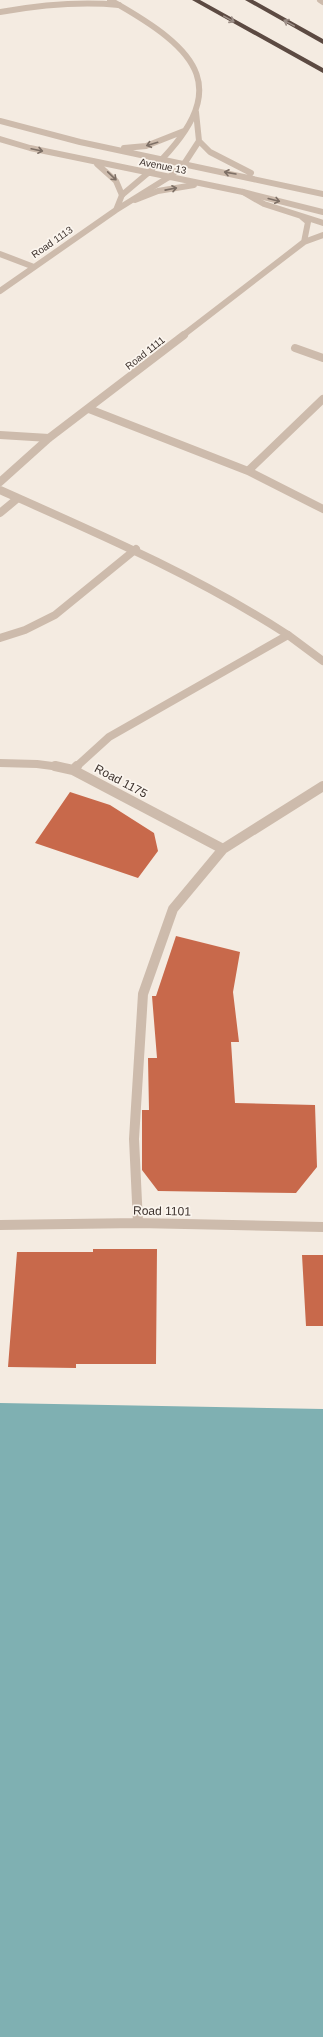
<svg xmlns="http://www.w3.org/2000/svg" width="323" height="2037" font-family="Arial,sans-serif">
  <style>
    .water { fill: #7fb0b2 }
    .building { fill: #c8694b }
    .lines { fill: none; stroke-linecap: round; stroke-linejoin: round }
    .service-far1 { stroke: #cdbbac; stroke-width: 6 }
    .service { stroke: #cdbbac; stroke-width: 8 }
    .minor-far2 { stroke: #cdbbac; stroke-width: 6 }
    .minor-far1 { stroke: #cdbbac; stroke-width: 8 }
    .minor { stroke: #cdbbac; stroke-width: 10 }
    .tertiary { stroke: #cdbbac; stroke-width: 6 }
    .motorway { fill: #5c4a42; fill-rule: evenodd }
    .oneway { stroke: #9c8e87 }
    .oneway2 { stroke: #7d6f65 }
    .labels { text-anchor: middle; dominant-baseline: central; stroke-width: 3.5; stroke-linejoin: round; paint-order: stroke }
    .far-street-label { font-size: 10px; fill: #3b302b; stroke: #fbf5ee }
    .street-label { font-size: 12px; fill: #3b302b; stroke: #fbf5ee }
  </style>
  <rect width="100%" height="100%" fill="#f4ebe1"/>
  <!-- water -->
  <path class="water" d="M 0,1403 L 323,1409 L 323,2037 L 0,2037 Z"/>
  <!-- building -->
  <path class="building" d="M 70,792 L 110,805 L 154,833 L 158,851 L 138,878 L 35,843 Z
    M 176,936 L 240,952 L 233,992 L 239,1042 L 231,1042 L 235,1103 L 315,1105 L 317,1167 L 296,1193 L 158,1191 L 142,1170 L 142,1110 L 149,1110 L 148,1058 L 157,1058 L 152,996 L 156,996 Z
    M 93,1249 L 157,1249 L 156,1364 L 76,1364 L 76,1368 L 8,1367 L 17,1252 L 93,1252 Z
    M 302,1255 L 323,1255 L 323,1326 L 306,1326 Z"/>
  <g class="lines">
    <!-- service-far1 -->
    <path class="service-far1" d="M 0,12 C 40,5 79,1 119,5"/>
    <!-- service -->
    <path class="service" d="M 295,348 L 323,358
      M 288,635 L 323,661"/>
    <!-- minor-far2 -->
    <path class="minor-far2" d="M 320,0 L 323,2
      M 243,192 L 264,204 L 323,223
      M 116,210 L 122,195 L 148,173
      M 302,217 L 308,222 L 304,242
      M 0,254 L 34,267
      M 0,291 L 116,210 L 169,177
      M 182,336 L 304,242 L 323,235"/>
    <!-- minor-far1 -->
    <path class="minor-far1" d="M 89,409 L 248,471 L 323,509
      M 0,435 L 49,438
      M 248,471 L 323,399
      M 0,482 L 49,438 L 184,335
      M 0,490 C 99,534 197,576 288,635 L 109,737 L 76,767
      M 0,513 L 18,498
      M 0,638 L 25,630 L 55,615 L 136,549
      M 0,763 L 37,764 L 60,767"/>
    <!-- minor -->
    <path class="minor" d="M 55,766 L 73,770 L 223,849
      M 73,770 L 77,766
      M 138,1223 L 134,1139 L 143,994 L 173,909 L 223,849 L 323,786
      M 0,1225 L 138,1223 L 323,1227"/>
    <!-- tertiary -->
    <path class="tertiary" d="M 110,0 C 201,51 237,89 148,173
      M 196,112 L 199,141 L 210,152 L 251,173
      M 0,121 L 80,142 L 323,194
      M 0,139 L 30,148 L 243,192 L 323,212
      M 124,148 L 146,146 L 184,131
      M 97,164 L 116,181 L 122,195
      M 169,177 L 184,164 L 199,141
      M 135,200 L 158,191 L 194,185"/>
    <!-- motorway -->
    <path class="motorway" d="M 192,0 L 200,0 L 323,68 L 323,73 Z
      M 245,0 L 253,0 L 323,39 L 323,44 Z"/>
  </g>
  <!-- one-way arrows -->
  <defs><path id="oneway-shaft" d="M-6 0H5M1.5-3L5.5 0L1.5 3" fill="none" stroke-width="1.6" stroke-linecap="round" stroke-linejoin="round"/></defs>
  <g class="oneway">
    <use href="#oneway-shaft" transform="translate(229 19) rotate(29)"/>
    <use href="#oneway-shaft" transform="translate(289 23) rotate(-151)"/>
  </g>
  <g class="oneway2">
    <use href="#oneway-shaft" transform="translate(152 144) rotate(163)"/>
    <use href="#oneway-shaft" transform="translate(37 150) rotate(12)"/>
    <use href="#oneway-shaft" transform="translate(230 173) rotate(-170)"/>
    <use href="#oneway-shaft" transform="translate(112 176) rotate(44)"/>
    <use href="#oneway-shaft" transform="translate(171 189) rotate(-11)"/>
    <use href="#oneway-shaft" transform="translate(274 200) rotate(14)"/>
  </g>
  <g class="labels">
    <!-- far-street labels -->
    <g class="far-street-label">
      <text transform="translate(163 166) rotate(11)">Avenue 13</text>
      <text transform="translate(52 242) rotate(-35)">Road 1113</text>
      <text transform="translate(145 353) rotate(-38)">Road 1111</text>
    </g>
    <!-- street labels -->
    <g class="street-label">
      <text transform="translate(121 781) rotate(28)">Road 1175</text>
      <text transform="translate(162 1211) rotate(1)">Road 1101</text>
    </g>
  </g>
</svg>
